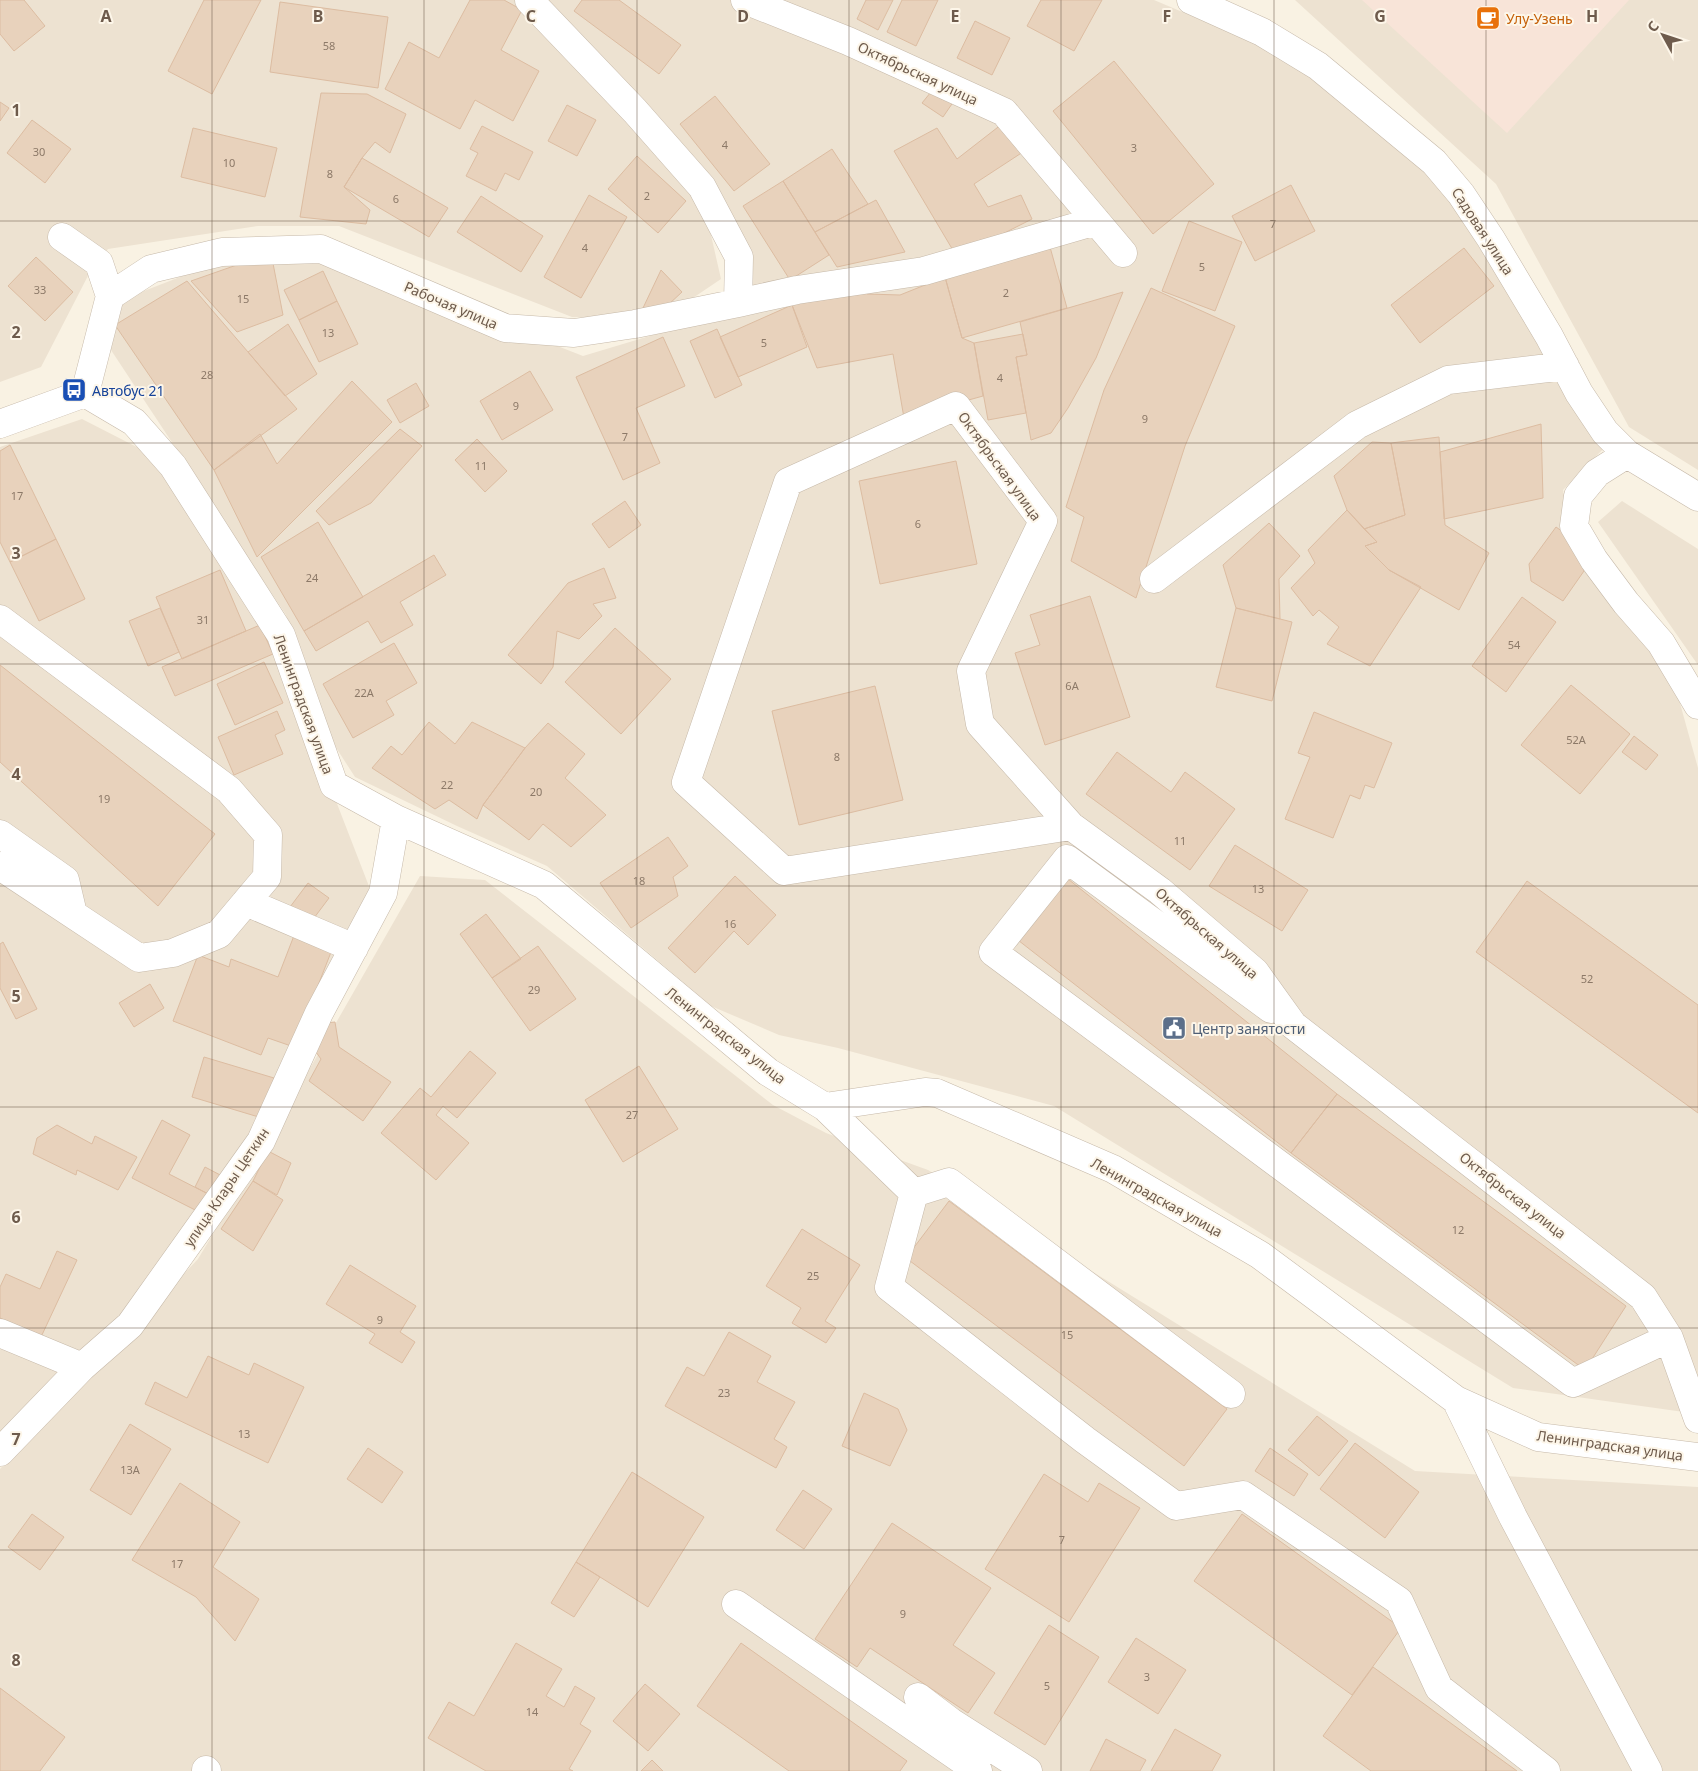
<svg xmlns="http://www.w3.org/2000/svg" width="1698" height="1771" font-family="'Noto Sans',sans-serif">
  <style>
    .residential { fill: #ede2d1 }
    .commercial { fill: #f8e4d8 }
    .building { fill: #e8d2bc; stroke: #dcbca1 }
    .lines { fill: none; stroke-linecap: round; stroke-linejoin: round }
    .minor-casing { stroke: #c6b9a9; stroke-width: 29 }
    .minor { stroke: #fff; stroke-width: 28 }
    .grid { fill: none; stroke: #6e5b4c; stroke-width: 1; stroke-opacity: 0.55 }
    .labels { text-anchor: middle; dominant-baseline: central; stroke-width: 4; stroke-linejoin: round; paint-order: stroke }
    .number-label { font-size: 11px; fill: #8c7968 }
    .food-label { font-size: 14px; fill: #c56008; stroke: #fdf6e9; text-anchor: start }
    .street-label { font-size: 14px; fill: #6e5b4c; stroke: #fdf6e9 }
    .transit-label { font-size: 14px; fill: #164399; stroke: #fdf6e9; text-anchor: start }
    .service-label { font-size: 14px; fill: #4e5e75; stroke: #fdf6e9; text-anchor: start }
    .grid-label { font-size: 16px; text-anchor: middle; font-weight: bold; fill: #6e5b4c; stroke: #fdf6e9; stroke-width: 4; stroke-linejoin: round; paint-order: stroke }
  </style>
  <rect width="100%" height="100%" fill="#f9f2e3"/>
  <!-- residential -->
  <path class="residential" d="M 0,0 L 523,0 L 703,200 L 721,279 L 678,308 L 631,318 L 572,317 L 339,226 L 258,226 L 108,249 L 92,268 L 41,367 L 0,382 Z
    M 547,0 L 1154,0 L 1280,53 L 1428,168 L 1607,445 L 1563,490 L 1568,522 L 1671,671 L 1698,768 L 1698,1414 L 1513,1388 L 1054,1106 L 838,1048 L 779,1035 L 711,1006 L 547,866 L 457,826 L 355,777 L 313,712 L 286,615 L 109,347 L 113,303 L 229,258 L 320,253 L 583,356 L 753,305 L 712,186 Z
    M 1295,0 L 1698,0 L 1698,470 L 1629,427 L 1496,184 Z
    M 82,419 L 166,462 L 267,623 L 372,894 L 258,1140 L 204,1217 L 111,1325 L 0,1447 L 0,447 Z
    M 1622,501 L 1698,549 L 1698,665 L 1598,522 Z
    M 420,876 L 485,880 L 773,1105 L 826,1133 L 928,1170 L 1415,1471 L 1698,1487 L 1698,1771 L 0,1771 L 0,1469 L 198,1259 L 265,1147 Z"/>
  <!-- commercial -->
  <path class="commercial" d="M 1362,0 L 1629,0 L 1507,133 Z"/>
  <!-- building -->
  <path class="building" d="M 0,0 L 24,0 L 45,26 L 14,51 L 0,34 Z
    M 204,0 L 261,0 L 212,94 L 168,71 Z
    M 470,0 L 504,0 L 522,10 L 501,50 L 539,71 L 513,121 L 475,100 L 460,129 L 385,89 L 409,42 L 439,58 Z
    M 582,0 L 619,0 L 681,45 L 659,74 L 574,11 Z
    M 866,0 L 893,0 L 878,30 L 857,19 Z
    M 902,0 L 938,0 L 916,46 L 887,32 Z
    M 1041,0 L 1102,0 L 1074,51 L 1027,26 Z
    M 280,2 L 388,17 L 378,88 L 270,72 Z
    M 975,21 L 1010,38 L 992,75 L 957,58 Z
    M 1114,61 L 1214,184 L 1153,234 L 1053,111 Z
    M 935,87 L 956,98 L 943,117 L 922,103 Z
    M 321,93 L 367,94 L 406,114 L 390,153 L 375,142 L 362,158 L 344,187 L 370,210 L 366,224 L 300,217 Z
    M 715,96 L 770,164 L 734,191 L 680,124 Z
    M 0,102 L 9,108 L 0,121 Z
    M 567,105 L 596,120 L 577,156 L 548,141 Z
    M 32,120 L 71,149 L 45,183 L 7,153 Z
    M 1002,124 L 1026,150 L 974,184 L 988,207 L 1021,195 L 1032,219 L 957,257 L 894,151 L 937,128 L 957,159 Z
    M 482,126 L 533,152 L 519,180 L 505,173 L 496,191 L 466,176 L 478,153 L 470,149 Z
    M 193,128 L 277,148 L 265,197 L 181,177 Z
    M 832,149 L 868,204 L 815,232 L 783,181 Z
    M 637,156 L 686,201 L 658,233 L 608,189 Z
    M 362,158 L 448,208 L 429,237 L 344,187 Z
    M 783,181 L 829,255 L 790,280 L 743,206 Z
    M 1291,185 L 1315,231 L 1255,261 L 1232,216 Z
    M 589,195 L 627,217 L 581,298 L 544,277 Z
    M 481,196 L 543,236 L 521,272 L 457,232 Z
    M 876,200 L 905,252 L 837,267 L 815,232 Z
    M 1189,221 L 1242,242 L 1215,311 L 1162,291 Z
    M 1050,247 L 1067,308 L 962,338 L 945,277 Z
    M 1464,248 L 1494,286 L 1420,343 L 1391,305 Z
    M 271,253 L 283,315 L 237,332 L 191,281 Z
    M 36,257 L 73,292 L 45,321 L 8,286 Z
    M 661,270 L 682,292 L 668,305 L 643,308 Z
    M 323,271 L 337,301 L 299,320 L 284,290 Z
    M 945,277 L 962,338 L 974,343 L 983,396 L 904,418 L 893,354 L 817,368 L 792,305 L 861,288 L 867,294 L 900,295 Z
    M 187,281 L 297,409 L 214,470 L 115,325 Z
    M 1151,288 L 1235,326 L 1185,446 L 1136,598 L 1071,561 L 1084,517 L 1066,507 L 1104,390 Z
    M 1123,292 L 1096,358 L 1068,408 L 1051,433 L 1031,440 L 1016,357 L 1027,355 L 1020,322 Z
    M 337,301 L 358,344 L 319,362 L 299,320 Z
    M 792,305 L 807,347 L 738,377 L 720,337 Z
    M 288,324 L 317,374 L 285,396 L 248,352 Z
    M 717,329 L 742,385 L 715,398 L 690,341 Z
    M 1023,334 L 1027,355 L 1016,357 L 1026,413 L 988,420 L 974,343 Z
    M 663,337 L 685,386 L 636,408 L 660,463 L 623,480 L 576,377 Z
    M 530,371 L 553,410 L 502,440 L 480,401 Z
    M 352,381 L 392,422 L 257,557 L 214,470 L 260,434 L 277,464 Z
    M 416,383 L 429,406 L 400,423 L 387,400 Z
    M 1541,424 L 1543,498 L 1444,519 L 1440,452 Z
    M 400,429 L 422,446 L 371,503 L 329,525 L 316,511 Z
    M 1439,437 L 1445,525 L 1489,553 L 1459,610 L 1389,570 L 1365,546 L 1377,542 L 1364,529 L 1405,515 L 1391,443 Z
    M 477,439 L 507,471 L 485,492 L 455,460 Z
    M 1372,442 L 1391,443 L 1405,515 L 1364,529 L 1347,510 L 1334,476 Z
    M 10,445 L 56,539 L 10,562 L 0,542 L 0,451 Z
    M 956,461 L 977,564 L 880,584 L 859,481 Z
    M 625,501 L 641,525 L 609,548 L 592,524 Z
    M 1347,510 L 1377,542 L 1365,546 L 1389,570 L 1421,587 L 1370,666 L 1327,644 L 1339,627 L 1319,610 L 1313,616 L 1291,588 L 1315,563 L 1308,550 Z
    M 318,522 L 363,597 L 304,631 L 261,557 Z
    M 1269,523 L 1300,556 L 1279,579 L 1280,619 L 1236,608 L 1223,565 Z
    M 1556,527 L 1573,539 L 1568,544 L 1581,554 L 1584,571 L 1563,601 L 1531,581 L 1529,564 Z
    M 56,539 L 85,599 L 39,621 L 10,562 Z
    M 434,555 L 446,575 L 400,602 L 413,625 L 381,643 L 368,621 L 316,651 L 304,631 Z
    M 604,568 L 616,598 L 593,604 L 602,616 L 579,639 L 557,631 L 553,667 L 541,684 L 508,655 L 568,583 Z
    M 220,570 L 246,631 L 182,659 L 156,597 Z
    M 1090,596 L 1130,717 L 1045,745 L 1015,653 L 1040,645 L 1030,615 Z
    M 1522,597 L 1556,622 L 1506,692 L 1472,666 Z
    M 160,608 L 179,652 L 148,666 L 129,621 Z
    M 1236,608 L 1292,622 L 1272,701 L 1216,687 Z
    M 260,625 L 273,654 L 175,696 L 162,667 Z
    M 615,628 L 671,679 L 621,734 L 565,682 Z
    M 394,643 L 417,683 L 386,701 L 394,715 L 353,738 L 323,684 Z
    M 264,662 L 283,703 L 235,725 L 217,684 Z
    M 0,665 L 215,834 L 158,906 L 0,762 Z
    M 1571,685 L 1630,734 L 1580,794 L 1521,745 Z
    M 875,686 L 903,800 L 799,825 L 772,711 Z
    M 277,711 L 285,730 L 275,735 L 283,754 L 234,775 L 218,737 Z
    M 1314,712 L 1392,743 L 1374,788 L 1365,785 L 1360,799 L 1350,795 L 1333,838 L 1285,819 L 1310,757 L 1298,753 Z
    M 429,722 L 455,744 L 472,722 L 525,748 L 483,805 L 477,819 L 449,800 L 435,809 L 372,768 L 391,746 L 402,755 Z
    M 548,723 L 585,754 L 565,778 L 606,815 L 571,847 L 543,824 L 529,840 L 483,805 L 525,748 Z
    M 1634,736 L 1658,755 L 1646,770 L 1622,752 Z
    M 1117,752 L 1171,792 L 1185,772 L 1235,809 L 1190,870 L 1086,794 Z
    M 668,837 L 688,866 L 673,877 L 678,896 L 631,928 L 600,883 Z
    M 1235,845 L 1308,890 L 1282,931 L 1209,886 Z
    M 1063,875 L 1337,1094 L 1291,1153 L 1014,937 Z
    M 735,876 L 776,915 L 748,945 L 734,931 L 695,973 L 668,948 Z
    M 1527,881 L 1698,1005 L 1698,1113 L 1476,952 Z
    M 308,883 L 329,898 L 311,922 L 290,907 Z
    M 486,914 L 521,959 L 492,978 L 460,934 Z
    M 295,933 L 333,947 L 294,1047 L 268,1038 L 261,1055 L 173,1021 L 198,955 L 229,967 L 231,959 L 278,977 Z
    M 3,942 L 37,1009 L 16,1019 L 0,988 L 0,944 Z
    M 538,946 L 576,999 L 530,1031 L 492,978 Z
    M 150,984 L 164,1008 L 134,1027 L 119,1003 Z
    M 335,1022 L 339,1047 L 391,1082 L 363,1121 L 309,1081 L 321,1059 L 313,1048 L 325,1023 Z
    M 470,1051 L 496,1073 L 457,1118 L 443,1106 L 436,1115 L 469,1143 L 436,1180 L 381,1133 L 420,1088 L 431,1097 Z
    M 204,1057 L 274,1078 L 262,1118 L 192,1097 Z
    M 639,1066 L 678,1129 L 623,1162 L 585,1100 Z
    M 1337,1094 L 1626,1306 L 1585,1370 L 1291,1153 Z
    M 162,1120 L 190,1135 L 169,1174 L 214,1197 L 205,1215 L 132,1178 Z
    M 57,1125 L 92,1144 L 95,1136 L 137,1157 L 118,1190 L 77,1170 L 76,1175 L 33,1154 L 37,1138 Z
    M 268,1151 L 291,1163 L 277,1195 L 253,1181 Z
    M 205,1167 L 224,1177 L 214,1197 L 195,1187 Z
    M 253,1181 L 283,1200 L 253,1251 L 221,1229 Z
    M 949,1201 L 1227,1409 L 1184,1466 L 906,1258 Z
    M 802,1229 L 860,1265 L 825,1321 L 836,1328 L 826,1343 L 792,1323 L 801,1308 L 766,1286 Z
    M 57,1251 L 77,1260 L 41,1337 L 0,1318 L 0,1287 L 6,1274 L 40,1289 Z
    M 350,1265 L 416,1306 L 400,1332 L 415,1342 L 402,1363 L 369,1343 L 375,1334 L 326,1304 Z
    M 729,1332 L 771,1356 L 757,1382 L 795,1402 L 774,1439 L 787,1447 L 776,1468 L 665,1406 L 687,1367 L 704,1376 Z
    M 208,1356 L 249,1375 L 254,1363 L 304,1387 L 268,1463 L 145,1404 L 155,1382 L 187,1398 Z
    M 864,1393 L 898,1409 L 907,1430 L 890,1466 L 842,1446 Z
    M 1317,1416 L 1348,1441 L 1319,1476 L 1288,1450 Z
    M 130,1424 L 171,1449 L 131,1515 L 90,1490 Z
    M 1355,1443 L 1419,1492 L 1385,1538 L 1320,1489 Z
    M 368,1448 L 403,1472 L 382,1503 L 347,1479 Z
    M 1270,1448 L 1308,1474 L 1294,1496 L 1255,1471 Z
    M 632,1472 L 704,1517 L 648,1607 L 576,1562 Z
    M 1044,1474 L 1088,1502 L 1099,1483 L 1140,1508 L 1069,1622 L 985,1569 Z
    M 180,1483 L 240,1522 L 213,1567 L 259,1599 L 235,1641 L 196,1597 L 132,1560 Z
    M 803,1490 L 832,1509 L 804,1549 L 776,1530 Z
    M 32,1514 L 64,1537 L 40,1570 L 8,1547 Z
    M 1242,1514 L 1401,1628 L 1352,1695 L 1194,1581 Z
    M 892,1523 L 991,1588 L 953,1645 L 995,1673 L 968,1713 L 870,1648 L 857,1667 L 815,1639 Z
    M 576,1562 L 600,1577 L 574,1617 L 551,1603 Z
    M 1049,1625 L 1099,1657 L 1045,1745 L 994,1713 Z
    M 1136,1638 L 1186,1670 L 1158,1714 L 1108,1682 Z
    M 516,1643 L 562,1669 L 546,1696 L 564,1707 L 575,1686 L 595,1698 L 580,1724 L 591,1731 L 569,1769 L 573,1771 L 486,1771 L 428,1738 L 449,1702 L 474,1716 Z
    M 741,1643 L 907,1761 L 900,1771 L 789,1771 L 697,1706 Z
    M 1373,1667 L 1517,1771 L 1371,1771 L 1323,1736 Z
    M 645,1684 L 680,1714 L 648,1751 L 613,1721 Z
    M 0,1688 L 65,1737 L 40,1771 L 0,1771 Z
    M 1175,1729 L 1221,1755 L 1212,1771 L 1151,1771 Z
    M 1106,1739 L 1146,1760 L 1140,1771 L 1090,1771 Z
    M 652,1760 L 663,1771 L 641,1771 Z"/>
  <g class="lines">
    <defs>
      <path id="minor" d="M 745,0 L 848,41 L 1004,112 L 1123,253
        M 1191,0 L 1262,32 L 1318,66 L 1434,162 L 1461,194 L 1491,239 L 1549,336 L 1579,393 L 1605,432 L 1627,454 L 1698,497
        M 62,237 L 99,263 L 110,296
        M 738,303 L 797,290 L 924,271 L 1096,221
        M 85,393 L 134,422 L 173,466 L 281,635 L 334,785 L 396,819 L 544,885 L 768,1072 L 825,1107 L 925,1092 L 937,1093 L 1113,1169 L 1260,1255 L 1456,1400 L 1538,1437 L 1698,1457
        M 85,393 L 110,296 L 151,269 L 222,252 L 321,249 L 505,328 L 574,333 L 635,324 L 738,303 L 739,257 L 702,187 L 635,111 L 529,0
        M 0,424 L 85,393
        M 1627,454 L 1597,473 L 1578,496 L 1574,526 L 1594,560 L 1626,603 L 1661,643 L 1698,705
        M 1154,579 L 1357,425 L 1448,380 L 1565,366
        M 0,619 L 229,790 L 268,835 L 267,877 L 219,934 L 173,953 L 139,958 L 0,866
        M 1071,826 L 784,871 L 686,782 L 788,482 L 956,406 L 1043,521 L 971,671 L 980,724 L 1071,826 L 1160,891 L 1255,972 L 1293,1025 L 1643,1297 L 1669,1338 L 1698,1419
        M 0,834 L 65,880 L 73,914
        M 246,902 L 354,948
        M 1271,1009 L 1067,859 L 993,952 L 1573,1383 L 1669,1338
        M 825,1107 L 914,1193 L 889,1287 L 1085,1440 L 1176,1506 L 1243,1495 L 1399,1601 L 1439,1688 L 1546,1771
        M 914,1193 L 949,1182 L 1231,1394
        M 0,1333 L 82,1367
        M 1456,1400 L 1513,1517 L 1648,1771
        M 0,1452 L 82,1367 L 130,1325 L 261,1141 L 319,1013 L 383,893 L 396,819
        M 736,1604 L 978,1771
        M 918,1697 L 951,1722 L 1028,1771
        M 206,1770 L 207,1771"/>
    </defs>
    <!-- minor casing -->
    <use href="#minor" class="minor-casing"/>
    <!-- minor -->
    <use href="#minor" class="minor"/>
  </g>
  <!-- grid -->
  <path class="grid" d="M 212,0 L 212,1771M 424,0 L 424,1771M 637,0 L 637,1771M 849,0 L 849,1771M 1061,0 L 1061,1771M 1274,0 L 1274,1771M 1486,0 L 1486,1771M 0,221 L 1698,221M 0,443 L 1698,443M 0,664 L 1698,664M 0,886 L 1698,886M 0,1107 L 1698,1107M 0,1328 L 1698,1328M 0,1550 L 1698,1550"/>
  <!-- icons -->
  <defs>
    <symbol id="cafe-square" viewBox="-11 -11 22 22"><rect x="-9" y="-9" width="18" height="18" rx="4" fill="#e8710a" stroke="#fdf6e9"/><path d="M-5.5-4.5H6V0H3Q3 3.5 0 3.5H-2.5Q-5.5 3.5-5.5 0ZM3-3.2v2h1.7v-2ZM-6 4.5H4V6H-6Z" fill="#fff"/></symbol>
    <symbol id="bus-square" viewBox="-11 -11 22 22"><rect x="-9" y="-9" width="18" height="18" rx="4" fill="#1a4fb4" stroke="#fdf6e9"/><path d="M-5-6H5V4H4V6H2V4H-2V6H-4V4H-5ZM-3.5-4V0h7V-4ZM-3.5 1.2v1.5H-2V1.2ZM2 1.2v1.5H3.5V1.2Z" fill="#fff"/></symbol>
    <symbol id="civic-square" viewBox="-11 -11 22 22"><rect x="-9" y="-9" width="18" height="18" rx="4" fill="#5c6f8a" stroke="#fdf6e9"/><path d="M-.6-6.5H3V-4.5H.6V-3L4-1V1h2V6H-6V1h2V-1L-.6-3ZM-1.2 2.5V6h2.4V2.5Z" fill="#fff"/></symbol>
  </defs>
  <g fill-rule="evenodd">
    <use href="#cafe-square" x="1474" y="4" width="28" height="28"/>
    <use href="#bus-square" x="60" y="376" width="28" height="28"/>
    <use href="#civic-square" x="1160" y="1014" width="28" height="28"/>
  </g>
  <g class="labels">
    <!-- number labels -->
    <g class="number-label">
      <text x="329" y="45">58</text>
      <text x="725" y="144">4</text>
      <text x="1134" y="147">3</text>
      <text x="39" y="151">30</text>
      <text x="229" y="162">10</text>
      <text x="330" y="173">8</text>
      <text x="647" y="195">2</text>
      <text x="396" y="198">6</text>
      <text x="1273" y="223">7</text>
      <text x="585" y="247">4</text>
      <text x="1202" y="266">5</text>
      <text x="40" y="289">33</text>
      <text x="1006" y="292">2</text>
      <text x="243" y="298">15</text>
      <text x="328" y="332">13</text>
      <text x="764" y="342">5</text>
      <text x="207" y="374">28</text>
      <text x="1000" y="377">4</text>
      <text x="516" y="405">9</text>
      <text x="1145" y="418">9</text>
      <text x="625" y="436">7</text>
      <text x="481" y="465">11</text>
      <text x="17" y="495">17</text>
      <text x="918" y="523">6</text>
      <text x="312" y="577">24</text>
      <text x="203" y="619">31</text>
      <text x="1514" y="644">54</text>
      <text x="1072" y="685">6А</text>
      <text x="364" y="692">22А</text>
      <text x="1576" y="739">52А</text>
      <text x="837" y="756">8</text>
      <text x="447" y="784">22</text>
      <text x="536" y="791">20</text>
      <text x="104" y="798">19</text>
      <text x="1180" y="840">11</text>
      <text x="639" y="880">18</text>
      <text x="1258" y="888">13</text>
      <text x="730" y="923">16</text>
      <text x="1587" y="978">52</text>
      <text x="534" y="989">29</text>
      <text x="632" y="1114">27</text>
      <text x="1458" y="1229">12</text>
      <text x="813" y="1275">25</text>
      <text x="380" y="1319">9</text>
      <text x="1067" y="1334">15</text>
      <text x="724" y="1392">23</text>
      <text x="244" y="1433">13</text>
      <text x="130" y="1469">13А</text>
      <text x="1062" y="1539">7</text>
      <text x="177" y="1563">17</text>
      <text x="903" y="1613">9</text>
      <text x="1147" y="1676">3</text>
      <text x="1047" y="1685">5</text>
      <text x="532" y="1711">14</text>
    </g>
    <!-- food labels -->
    <g class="food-label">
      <text x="1506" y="18">Улу-Узень</text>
    </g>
    <!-- street labels -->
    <g class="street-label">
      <text transform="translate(918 73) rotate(25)">Октябрьская улица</text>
      <text transform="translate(1483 231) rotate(57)">Садовая улица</text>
      <text transform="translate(451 305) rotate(23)">Рабочая улица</text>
      <text transform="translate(1000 466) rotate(54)">Октябрьская улица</text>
      <text transform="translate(304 704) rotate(70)">Ленинградская улица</text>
      <text transform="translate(1207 933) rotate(41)">Октябрьская улица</text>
      <text transform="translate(726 1035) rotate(38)">Ленинградская улица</text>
      <text transform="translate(226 1187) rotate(-56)">улица Клары Цеткин</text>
      <text transform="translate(1513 1195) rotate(38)">Октябрьская улица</text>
      <text transform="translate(1157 1197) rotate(29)">Ленинградская улица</text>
      <text transform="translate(1610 1445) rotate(8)">Ленинградская улица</text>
    </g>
    <!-- transit labels -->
    <g class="transit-label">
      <text x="92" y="390">Автобус 21</text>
    </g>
    <!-- service labels -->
    <g class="service-label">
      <text x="1192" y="1028">Центр занятости</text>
    </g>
  </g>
  <g class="grid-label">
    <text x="106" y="22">A</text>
    <text x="318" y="22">B</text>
    <text x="531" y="22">C</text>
    <text x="743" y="22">D</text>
    <text x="955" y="22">E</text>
    <text x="1167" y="22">F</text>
    <text x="1380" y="22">G</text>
    <text x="1592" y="22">H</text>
    <text x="16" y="116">1</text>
    <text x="16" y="338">2</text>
    <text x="16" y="559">3</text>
    <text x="16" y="780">4</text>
    <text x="16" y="1002">5</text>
    <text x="16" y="1223">6</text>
    <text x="16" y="1445">7</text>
    <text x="16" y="1666">8</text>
  </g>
  <!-- north arrow -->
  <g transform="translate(1663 35) rotate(310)" stroke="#fdf6e9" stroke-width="4" paint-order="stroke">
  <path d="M0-4L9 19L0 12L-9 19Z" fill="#6e5b4c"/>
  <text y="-8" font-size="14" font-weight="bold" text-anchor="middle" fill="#6e5b4c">С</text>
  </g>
</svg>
